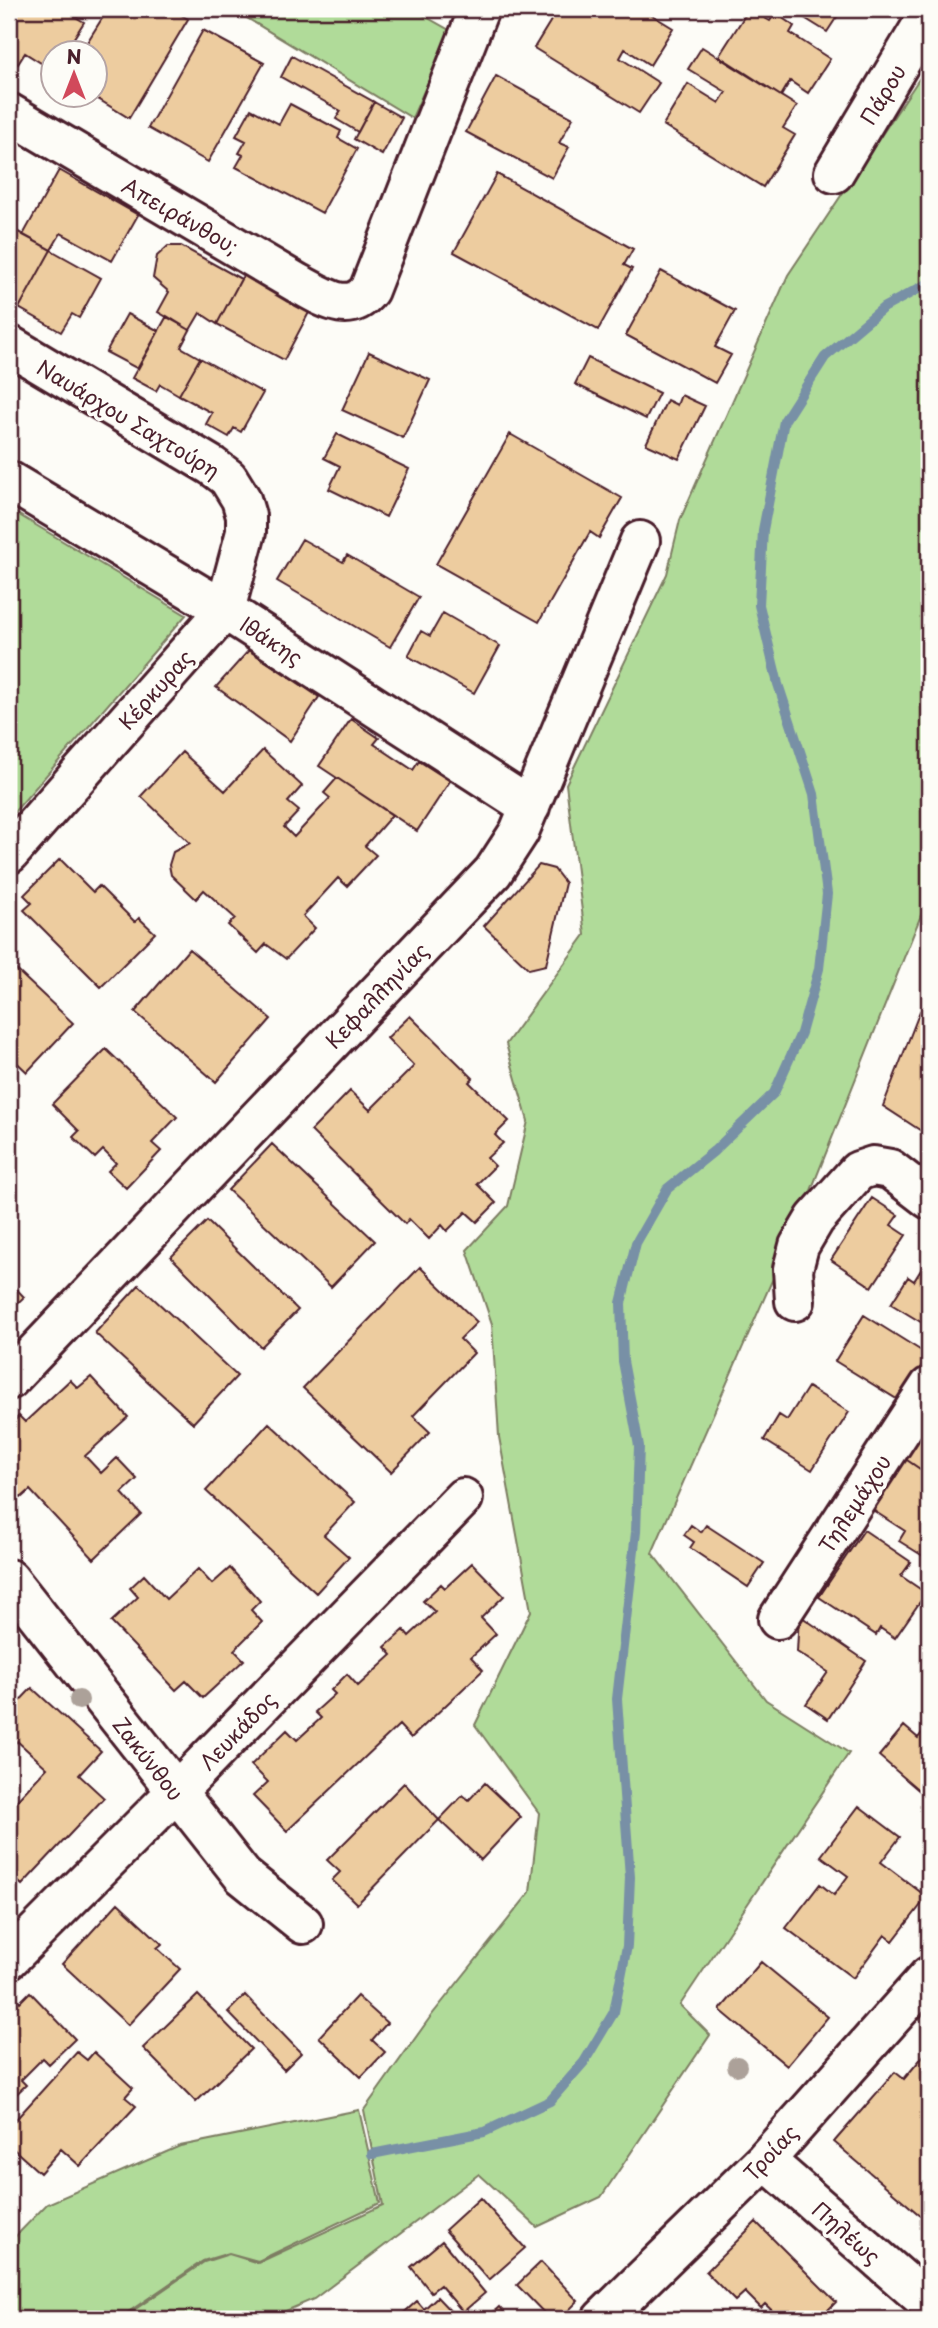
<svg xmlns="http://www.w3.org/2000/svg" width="938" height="2328" font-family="'Playpen Sans',sans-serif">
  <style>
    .green { fill: #b0db99; stroke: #7d7d62; stroke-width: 2 }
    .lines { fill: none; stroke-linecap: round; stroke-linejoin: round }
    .stream { stroke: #7890a6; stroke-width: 10 }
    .building { fill: #edcc9f; stroke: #4a1f2b; stroke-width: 2 }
    .street-casing { stroke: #4a1f2b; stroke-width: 44 }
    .street { stroke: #fdfcf7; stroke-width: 38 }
    .tree { fill: #aca199 }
    .labels { text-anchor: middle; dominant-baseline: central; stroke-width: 7; stroke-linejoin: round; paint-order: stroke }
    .street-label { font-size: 21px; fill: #4a1f2b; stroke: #fdfcf7 }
  </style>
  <rect width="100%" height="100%" fill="#fdfcf7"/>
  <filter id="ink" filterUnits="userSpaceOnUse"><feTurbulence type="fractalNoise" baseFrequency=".0143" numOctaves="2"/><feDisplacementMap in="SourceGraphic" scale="14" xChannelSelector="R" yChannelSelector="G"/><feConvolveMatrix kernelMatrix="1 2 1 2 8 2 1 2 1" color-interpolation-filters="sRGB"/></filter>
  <g filter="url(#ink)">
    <!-- green -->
    <path class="green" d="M 232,9 L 412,9 L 451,31 L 412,118 Z
      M 929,64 L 929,895 L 804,1208 L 652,1553 L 766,1700 L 849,1753 L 680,2005 L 710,2035 L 601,2197 L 537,2227 L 479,2174 L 314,2299 L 267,2319 L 121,2319 L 204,2262 L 229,2254 L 258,2263 L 383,2205 L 364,2110 L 431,2016 L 530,1892 L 539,1813 L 475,1725 L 531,1611 L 499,1437 L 492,1324 L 467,1250 L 508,1206 L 528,1121 L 506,1044 L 585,935 L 566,784 L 667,574 L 680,520 L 788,275 Z
      M 9,509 L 186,615 L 9,818 Z
      M 359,2110 L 380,2203 L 258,2261 L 229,2253 L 203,2261 L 118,2319 L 9,2319 L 9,2243 L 47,2204 L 180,2146 Z"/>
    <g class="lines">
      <!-- stream -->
      <path class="stream" d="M 372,2154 L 484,2132 L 550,2101 L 584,2062 L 614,2012 L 627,1946 L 630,1877 L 617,1699 L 636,1532 L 639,1446 L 623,1361 L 621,1303 L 636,1243 L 667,1189 L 714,1151 L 774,1093 L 801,1033 L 819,969 L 827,894 L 814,794 L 778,684 L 759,605 L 763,530 L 784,421 L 825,357 L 883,308 L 929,283"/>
    </g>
    <!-- building -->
    <path class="building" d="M 9,9 L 62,9 L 84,22 L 65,52 L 52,52 L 52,70 L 25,53 L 18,64 L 9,58 L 9,17 L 11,13 Z
      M 108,9 L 171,9 L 188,19 L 129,118 L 90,94 L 94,94 L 94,52 L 81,52 Z
      M 558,9 L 642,9 L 673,28 L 650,65 L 625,49 L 620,58 L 659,83 L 639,113 L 534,48 Z
      M 749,9 L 770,21 L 775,13 L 794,26 L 790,33 L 830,59 L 808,93 L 790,81 L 781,96 L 719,56 Z
      M 790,9 L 842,9 L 827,32 Z
      M 203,30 L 264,63 L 208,162 L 148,128 Z
      M 702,47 L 797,106 L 783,128 L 795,135 L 763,187 L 663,125 L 688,84 L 719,103 L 726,92 L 688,69 Z
      M 292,56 L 374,102 L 358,132 L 336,119 L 341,111 L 281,77 Z
      M 496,76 L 573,118 L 559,143 L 569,147 L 552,178 L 466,132 Z
      M 374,102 L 402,118 L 382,155 L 354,139 Z
      M 290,104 L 341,131 L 338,138 L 357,149 L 322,213 L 236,167 L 243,155 L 239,153 L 246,141 L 236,136 L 251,109 L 279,124 Z
      M 59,170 L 138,215 L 112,261 L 61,233 L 51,250 L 23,235 Z
      M 497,174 L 633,249 L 624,265 L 632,269 L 598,330 L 454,252 Z
      M 9,227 L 51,250 L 19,308 L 9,302 Z
      M 168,246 L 181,246 L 241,279 L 217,324 L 200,313 L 190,330 L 158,312 L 169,292 L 153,278 L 157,256 Z
      M 51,250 L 101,278 L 79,318 L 72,314 L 61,332 L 19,308 Z
      M 247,268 L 314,303 L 284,360 L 217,324 Z
      M 661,271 L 735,311 L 715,347 L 731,355 L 715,383 L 626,335 Z
      M 127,314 L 159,331 L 138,369 L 106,352 Z
      M 167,316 L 190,330 L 181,347 L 200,358 L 179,395 L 160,384 L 156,391 L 132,378 Z
      M 369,352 L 430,380 L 403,438 L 342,410 Z
      M 200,358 L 263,393 L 241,432 L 234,428 L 229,437 L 206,424 L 212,413 L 179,395 Z
      M 588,358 L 659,393 L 646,419 L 575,384 Z
      M 681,395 L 705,406 L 679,459 L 646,444 L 667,400 L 677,405 Z
      M 337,434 L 409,469 L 386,517 L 329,489 L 340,466 L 324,458 Z
      M 510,434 L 622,498 L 599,538 L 590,532 L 539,622 L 436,564 Z
      M 302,539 L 343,562 L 347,555 L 419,597 L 390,647 L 277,581 Z
      M 443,613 L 500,646 L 474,693 L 408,656 L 421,631 L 430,636 Z
      M 249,650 L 319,697 L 290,741 L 216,687 Z
      M 351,719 L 379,738 L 374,744 L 413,770 L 419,761 L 450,781 L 417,831 L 319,766 Z
      M 263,750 L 302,786 L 288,802 L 299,811 L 284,827 L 294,837 L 330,798 L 324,793 L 337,778 L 392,815 L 365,846 L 376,855 L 347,886 L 338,878 L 303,916 L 315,928 L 286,959 L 266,944 L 258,953 L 228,925 L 235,918 L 204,890 L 196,899 L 171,875 L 169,865 L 173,852 L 190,843 L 141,796 L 182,752 L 225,791 Z
      M 60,859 L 93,892 L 99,886 L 135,922 L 139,918 L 155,933 L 101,987 L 24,910 L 32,903 L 24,895 Z
      M 539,865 L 554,869 L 565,883 L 546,965 L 529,969 L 484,926 Z
      M 189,949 L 271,1019 L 216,1082 L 135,1012 Z
      M 9,963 L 73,1023 L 27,1072 L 9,1055 Z
      M 920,1011 L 929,1015 L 929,1136 L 883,1106 Z
      M 410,1016 L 473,1078 L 469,1082 L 509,1121 L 495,1135 L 503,1143 L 487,1158 L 495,1166 L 477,1184 L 496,1203 L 477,1222 L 466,1212 L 447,1231 L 442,1225 L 429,1239 L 409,1219 L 405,1224 L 311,1131 L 350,1091 L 370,1110 L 414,1066 L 387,1038 Z
      M 106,1049 L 177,1117 L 152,1143 L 161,1151 L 126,1188 L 108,1171 L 116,1163 L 103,1150 L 95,1158 L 73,1137 L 79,1131 L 52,1104 Z
      M 272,1144 L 375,1241 L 331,1287 L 228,1190 Z
      M 872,1198 L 898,1215 L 891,1225 L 906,1235 L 872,1287 L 831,1260 Z
      M 207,1221 L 298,1310 L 261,1347 L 171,1257 Z
      M 929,1257 L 929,1327 L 891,1304 L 908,1277 L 914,1281 Z
      M 420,1267 L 477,1322 L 460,1339 L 474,1353 L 413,1416 L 430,1432 L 391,1472 L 303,1388 Z
      M 9,1281 L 24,1297 L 9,1311 Z
      M 139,1285 L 237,1376 L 193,1423 L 95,1333 Z
      M 864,1315 L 928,1355 L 900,1401 L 835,1361 Z
      M 91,1377 L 128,1417 L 85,1456 L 101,1473 L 117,1458 L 137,1479 L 122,1493 L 141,1514 L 94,1559 L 30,1490 L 21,1498 L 9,1486 L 9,1426 L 19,1416 L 25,1422 L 70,1380 L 78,1388 Z
      M 808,1387 L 849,1412 L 812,1470 L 764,1440 L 779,1415 L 787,1420 Z
      M 929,1419 L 929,1475 L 904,1458 Z
      M 269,1423 L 355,1502 L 324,1535 L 349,1557 L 316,1593 L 206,1491 Z
      M 904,1458 L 929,1475 L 928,1559 L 899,1541 L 905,1531 L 871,1509 Z
      M 691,1525 L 701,1532 L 706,1525 L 764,1563 L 748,1587 L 690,1548 L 694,1542 L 684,1535 Z
      M 864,1530 L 911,1562 L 901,1576 L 926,1593 L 895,1638 L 880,1628 L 876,1635 L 819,1597 Z
      M 472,1563 L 504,1596 L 481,1618 L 496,1634 L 471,1657 L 483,1670 L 411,1738 L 399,1725 L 287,1831 L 253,1796 L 268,1782 L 251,1765 L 287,1730 L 297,1740 L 321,1718 L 315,1712 L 335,1694 L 331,1690 L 347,1674 L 358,1686 L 392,1655 L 385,1647 L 404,1630 L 409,1636 L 435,1612 L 423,1601 L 441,1584 L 445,1588 Z
      M 230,1568 L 260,1601 L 251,1610 L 262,1622 L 234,1650 L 244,1660 L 203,1698 L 186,1681 L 176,1690 L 111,1622 L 138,1597 L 130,1588 L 144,1575 L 166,1599 L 198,1569 L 212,1584 Z
      M 799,1615 L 866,1661 L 828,1719 L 806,1704 L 828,1672 L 797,1652 Z
      M 32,1688 L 101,1751 L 79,1775 L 104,1798 L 22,1885 L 9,1873 L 9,1809 L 47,1768 L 17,1741 L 9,1750 L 9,1705 L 12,1709 Z
      M 929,1724 L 929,1799 L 879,1756 L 904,1726 L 918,1738 Z
      M 404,1783 L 439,1820 L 357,1904 L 332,1880 L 340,1872 L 327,1860 Z
      M 485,1783 L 521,1817 L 481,1860 L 439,1820 L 463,1795 L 469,1800 Z
      M 859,1806 L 900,1837 L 881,1862 L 927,1897 L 893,1941 L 885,1935 L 853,1978 L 786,1928 L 820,1884 L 834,1895 L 848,1876 L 821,1856 Z
      M 118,1903 L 162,1944 L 157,1948 L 180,1969 L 128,2025 L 62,1964 Z
      M 761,1962 L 828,2017 L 787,2066 L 720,2010 Z
      M 30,1992 L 75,2039 L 49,2064 L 43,2058 L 21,2080 L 26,2085 L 9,2101 L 9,1996 L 12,1993 L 20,2002 Z
      M 198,1995 L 251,2049 L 196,2102 L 143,2048 Z
      M 245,1995 L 301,2053 L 284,2070 L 228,2012 Z
      M 357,1996 L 387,2023 L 372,2040 L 385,2052 L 361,2077 L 319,2037 Z
      M 929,2049 L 929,2223 L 834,2142 L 895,2072 L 904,2079 Z
      M 77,2052 L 87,2060 L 94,2052 L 133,2088 L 125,2097 L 136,2106 L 80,2166 L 61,2149 L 40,2173 L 9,2145 L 9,2127 Z
      M 480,2198 L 525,2248 L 489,2280 L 445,2230 Z
      M 756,2222 L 836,2302 L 819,2319 L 781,2319 L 765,2304 L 761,2308 L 745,2292 L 735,2301 L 706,2272 Z
      M 442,2241 L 485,2293 L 463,2312 L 440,2285 L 431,2292 L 411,2267 Z
      M 541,2262 L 578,2301 L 560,2319 L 550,2319 L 517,2285 Z
      M 437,2297 L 458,2319 L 397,2319 L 417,2301 L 424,2309 Z
      M 499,2307 L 510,2319 L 486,2319 Z"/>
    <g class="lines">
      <defs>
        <path id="street" d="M 9,113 L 297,283 C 321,295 348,317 369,290 L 479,9
          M 834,173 L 929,14
          M 9,345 L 212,466 L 228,478 L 241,499 L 246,516 L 246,532 L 225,610 L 9,854
          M 9,481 L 225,610 L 530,807
          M 795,1301 L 793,1269 L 799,1246 L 815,1219 L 858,1171 L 873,1166 L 890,1169 L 929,1199
          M 9,1380 L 493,872 L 519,832 L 640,541
          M 9,1579 L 243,1876 L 303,1924
          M 778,1619 L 929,1387
          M 9,1959 L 176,1792 L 463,1498
          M 765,2160 L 929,2303
          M 602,2319 L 765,2160 L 929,1976"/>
      </defs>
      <!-- street casing -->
      <use href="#street" class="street-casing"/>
      <!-- street -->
      <use href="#street" class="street"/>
    </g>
    <!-- trees -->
    <g class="tree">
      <circle cx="79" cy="1700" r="10"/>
      <circle cx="737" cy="2066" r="10"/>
    </g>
  </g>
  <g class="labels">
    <!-- street labels -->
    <g class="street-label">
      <text transform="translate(882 94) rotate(-59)">Πάρου</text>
      <text transform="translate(181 215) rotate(30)">Απειράνθου;</text>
      <text transform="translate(129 418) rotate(31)">Ναυάρχου Σαχτούρη</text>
      <text transform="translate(272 640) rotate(33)">Ιθάκης</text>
      <text transform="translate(155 689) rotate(-48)">Κέρκυρας</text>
      <text transform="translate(376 995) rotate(-46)">Κεφαλληνίας</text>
      <text transform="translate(854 1503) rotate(-57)">Τηλεμάχου</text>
      <text transform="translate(237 1730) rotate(-46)">Λευκάδος</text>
      <text transform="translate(149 1758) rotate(52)">Ζακύνθου</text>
      <text transform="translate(770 2152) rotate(-47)">Τροίας</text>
      <text transform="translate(847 2232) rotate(41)">Πηλέως</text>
    </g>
  </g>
  <!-- margin -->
  <rect width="938" height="2328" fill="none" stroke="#fdfcf7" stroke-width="35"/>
  <rect x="18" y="18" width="903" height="2293" fill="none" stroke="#4a1f2b" stroke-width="2.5" filter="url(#ink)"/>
  <!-- north arrow -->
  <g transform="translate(74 74)"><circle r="33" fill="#fdfcf7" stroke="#b5a4a5" stroke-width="2"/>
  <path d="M0-5L12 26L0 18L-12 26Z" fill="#d1495b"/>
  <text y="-10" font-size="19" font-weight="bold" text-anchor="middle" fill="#4a1f2b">N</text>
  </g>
</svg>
